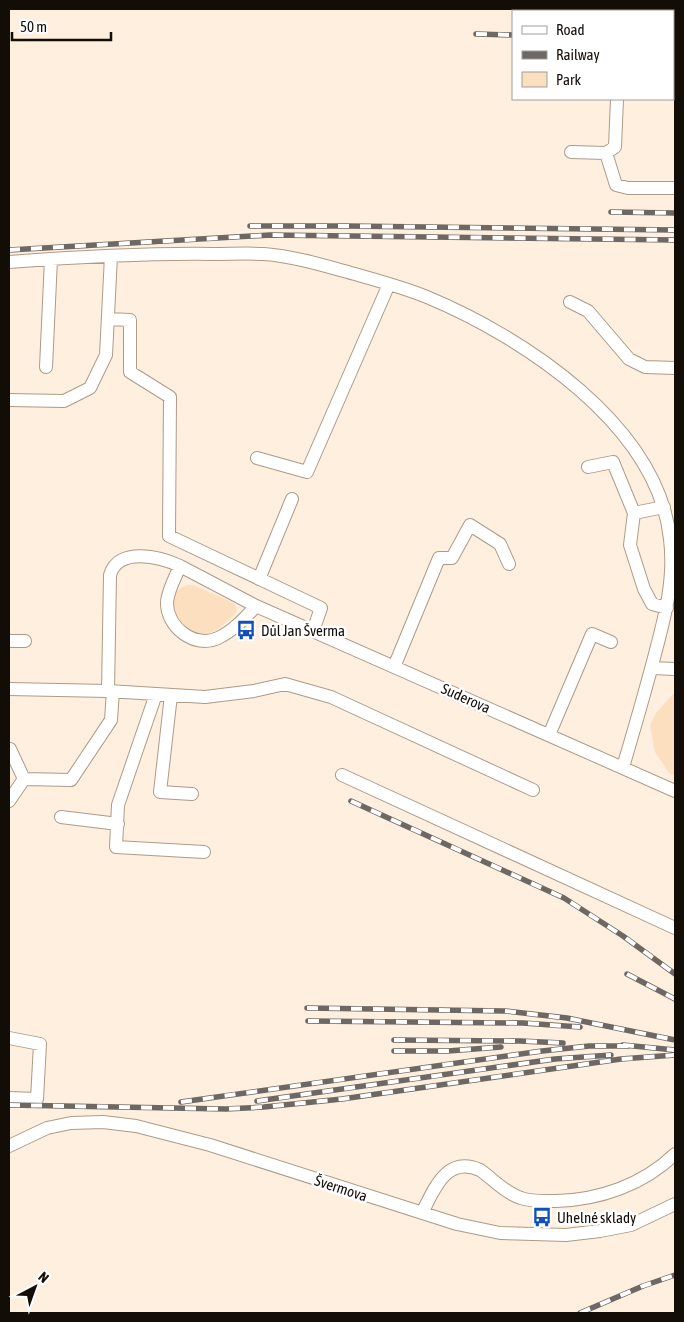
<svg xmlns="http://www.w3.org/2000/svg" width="684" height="1322" font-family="'Asap Condensed',sans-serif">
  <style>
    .built { fill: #feefdf; fill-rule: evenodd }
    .green { fill: #fcdfbf }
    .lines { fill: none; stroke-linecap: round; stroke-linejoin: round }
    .minor-casing { stroke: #ad9b88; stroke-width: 14 }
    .minor { stroke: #fff; stroke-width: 12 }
    .rail-casing { stroke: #6d6863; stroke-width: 5.5 }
    .rail { stroke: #fff; stroke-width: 4; stroke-dasharray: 11; stroke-linecap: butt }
    .labels { text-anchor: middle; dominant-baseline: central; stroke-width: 5; stroke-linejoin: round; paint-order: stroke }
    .poi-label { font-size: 15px; fill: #130d07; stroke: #fff; text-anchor: start }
    .street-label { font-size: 15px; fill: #130d07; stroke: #fff }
  </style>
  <rect width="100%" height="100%" fill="#fefaf6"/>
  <!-- built -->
  <path class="built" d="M 9,9 L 675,9 L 675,1313 L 9,1313 ZM 513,11 L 673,11 L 673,99 L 513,99 Z"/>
  <!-- green -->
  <path class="green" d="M 188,585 L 193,585 L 230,601 L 235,604 L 237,611 C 233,617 228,621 223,625 C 188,657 154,593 188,585 Z
    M 675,692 L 675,776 L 669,773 L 655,752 L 650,725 L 656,713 Z"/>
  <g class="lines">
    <defs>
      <path id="minor" d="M 673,79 L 675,79
        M 571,152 L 606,153 L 615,147 L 617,99
        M 606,153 L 616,185 L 628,188 L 675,188
        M 9,262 C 77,257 145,253 213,254 C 230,254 247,253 264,254 C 291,256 319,264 344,271 C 372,279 400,286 427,297 C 523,337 658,425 670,539 C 675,579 665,616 655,654 C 645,692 634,730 623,767
        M 570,302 L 588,311 L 629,359 L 645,367 L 675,368
        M 108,319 L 130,320 L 130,372 L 170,397 L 169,536 L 321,608 L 313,631
        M 46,367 L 51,259
        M 9,400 L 64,401 L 90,388 L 106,355 L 111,256
        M 257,458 L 307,472 L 389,284
        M 588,467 L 613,462 L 634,513 L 630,545 L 644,589 L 652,604 L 667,608
        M 634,513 L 664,507
        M 259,579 L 292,499
        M 256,606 C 245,618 233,631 218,638 C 195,649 166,627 167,602 C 168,590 175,578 180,566 L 256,606 L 675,791
        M 9,641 L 25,641
        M 394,667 L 439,558 L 452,558 L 470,525 L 500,544 L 509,564
        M 652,668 L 675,669
        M 9,689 L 108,691 L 110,575 C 118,546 161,557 180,566
        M 108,691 L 205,697 L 254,691 L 285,684 L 331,697 L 533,790
        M 156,694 L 118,805 L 116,847 L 204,852
        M 171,695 L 160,792 L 192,794
        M 549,735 L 592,634 L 611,642
        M 9,749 L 10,749 L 24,779
        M 342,775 L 675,928
        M 24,779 L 71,780 L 111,720 L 113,691
        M 9,801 L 24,779
        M 61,817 L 118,824
        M 9,1038 L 40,1044 L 37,1099 L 9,1098
        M 9,1146 L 47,1128 L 71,1123 L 103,1122 L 136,1126 L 210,1145 L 457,1224 L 500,1233 L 566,1235 L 600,1231 L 631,1225 L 675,1204
        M 422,1213 C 434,1190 446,1155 480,1170 C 493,1179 505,1193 521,1198 C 532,1202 544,1201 556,1201 C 599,1200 643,1185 675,1154"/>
    </defs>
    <!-- minor casing -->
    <use href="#minor" class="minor-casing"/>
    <!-- minor -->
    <use href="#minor" class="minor"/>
    <defs>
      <path id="rail" d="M 653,11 L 661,9
        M 476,34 L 513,35
        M 673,37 L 675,37
        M 611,212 L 675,213
        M 250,226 L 346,226 L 675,230
        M 9,250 L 270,235 L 675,240
        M 351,801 L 564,898 L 623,936 L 675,974
        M 627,974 L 675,999
        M 307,1008 L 505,1011 L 567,1018 L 675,1040
        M 308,1021 L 523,1023 L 580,1027
        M 394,1040 L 520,1041 L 563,1043
        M 623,1045 L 675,1050
        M 394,1051 L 448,1051 L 501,1047
        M 257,1101 L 555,1059 L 611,1055
        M 181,1102 L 542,1051 L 589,1046 L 629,1046
        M 9,1105 L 226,1109 L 264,1107 L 342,1099 L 621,1059 L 675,1055
        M 580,1313 L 643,1286 L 675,1275"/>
    </defs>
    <!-- rail casing -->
    <use href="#rail" class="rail-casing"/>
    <!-- rail -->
    <use href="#rail" class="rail"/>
  </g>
  <!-- icons -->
  <defs>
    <symbol id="bus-bare" viewBox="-9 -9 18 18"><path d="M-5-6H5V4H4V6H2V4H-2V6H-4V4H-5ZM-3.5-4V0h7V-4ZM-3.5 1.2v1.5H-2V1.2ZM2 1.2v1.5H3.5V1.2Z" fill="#1150bc" stroke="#fff" stroke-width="2.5" paint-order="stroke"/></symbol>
  </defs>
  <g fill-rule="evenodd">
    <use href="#bus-bare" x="232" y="616" width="28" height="28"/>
    <use href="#bus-bare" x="528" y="1203" width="28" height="28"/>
  </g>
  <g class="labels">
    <!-- poi labels -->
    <g class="poi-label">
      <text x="261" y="630">Důl Jan Šverma</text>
      <text x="557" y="1217">Uhelné sklady</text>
    </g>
    <!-- street labels -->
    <g class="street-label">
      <text transform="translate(466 698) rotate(24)">Suderova</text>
      <text transform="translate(341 1188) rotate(18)">Švermova</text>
    </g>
  </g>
  <!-- border -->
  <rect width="684" height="1322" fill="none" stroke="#130d07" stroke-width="20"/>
  <!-- legend -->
  <rect x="512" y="10" width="162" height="90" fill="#ffffff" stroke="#a19e9c"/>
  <rect x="522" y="26" width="25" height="8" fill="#ffffff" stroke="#a19e9c"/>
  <text x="556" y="35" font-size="15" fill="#130d07">Road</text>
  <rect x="522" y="51" width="25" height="8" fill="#6d6863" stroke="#a19e9c"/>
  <text x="556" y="60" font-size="15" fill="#130d07">Railway</text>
  <rect x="522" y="72" width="25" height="15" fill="#fcdfbf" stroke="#a19e9c"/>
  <text x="556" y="85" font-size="15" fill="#130d07">Park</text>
  <!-- north arrow -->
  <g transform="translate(35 1287) rotate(41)" stroke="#ffffff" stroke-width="4" paint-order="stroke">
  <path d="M0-4L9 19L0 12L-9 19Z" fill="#130d07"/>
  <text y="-8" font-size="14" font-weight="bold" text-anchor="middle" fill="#130d07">N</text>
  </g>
  <!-- scale -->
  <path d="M12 32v8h99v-8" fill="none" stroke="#130d07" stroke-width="2.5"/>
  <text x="20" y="32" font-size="15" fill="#130d07" stroke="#ffffff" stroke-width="4" paint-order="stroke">50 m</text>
</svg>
